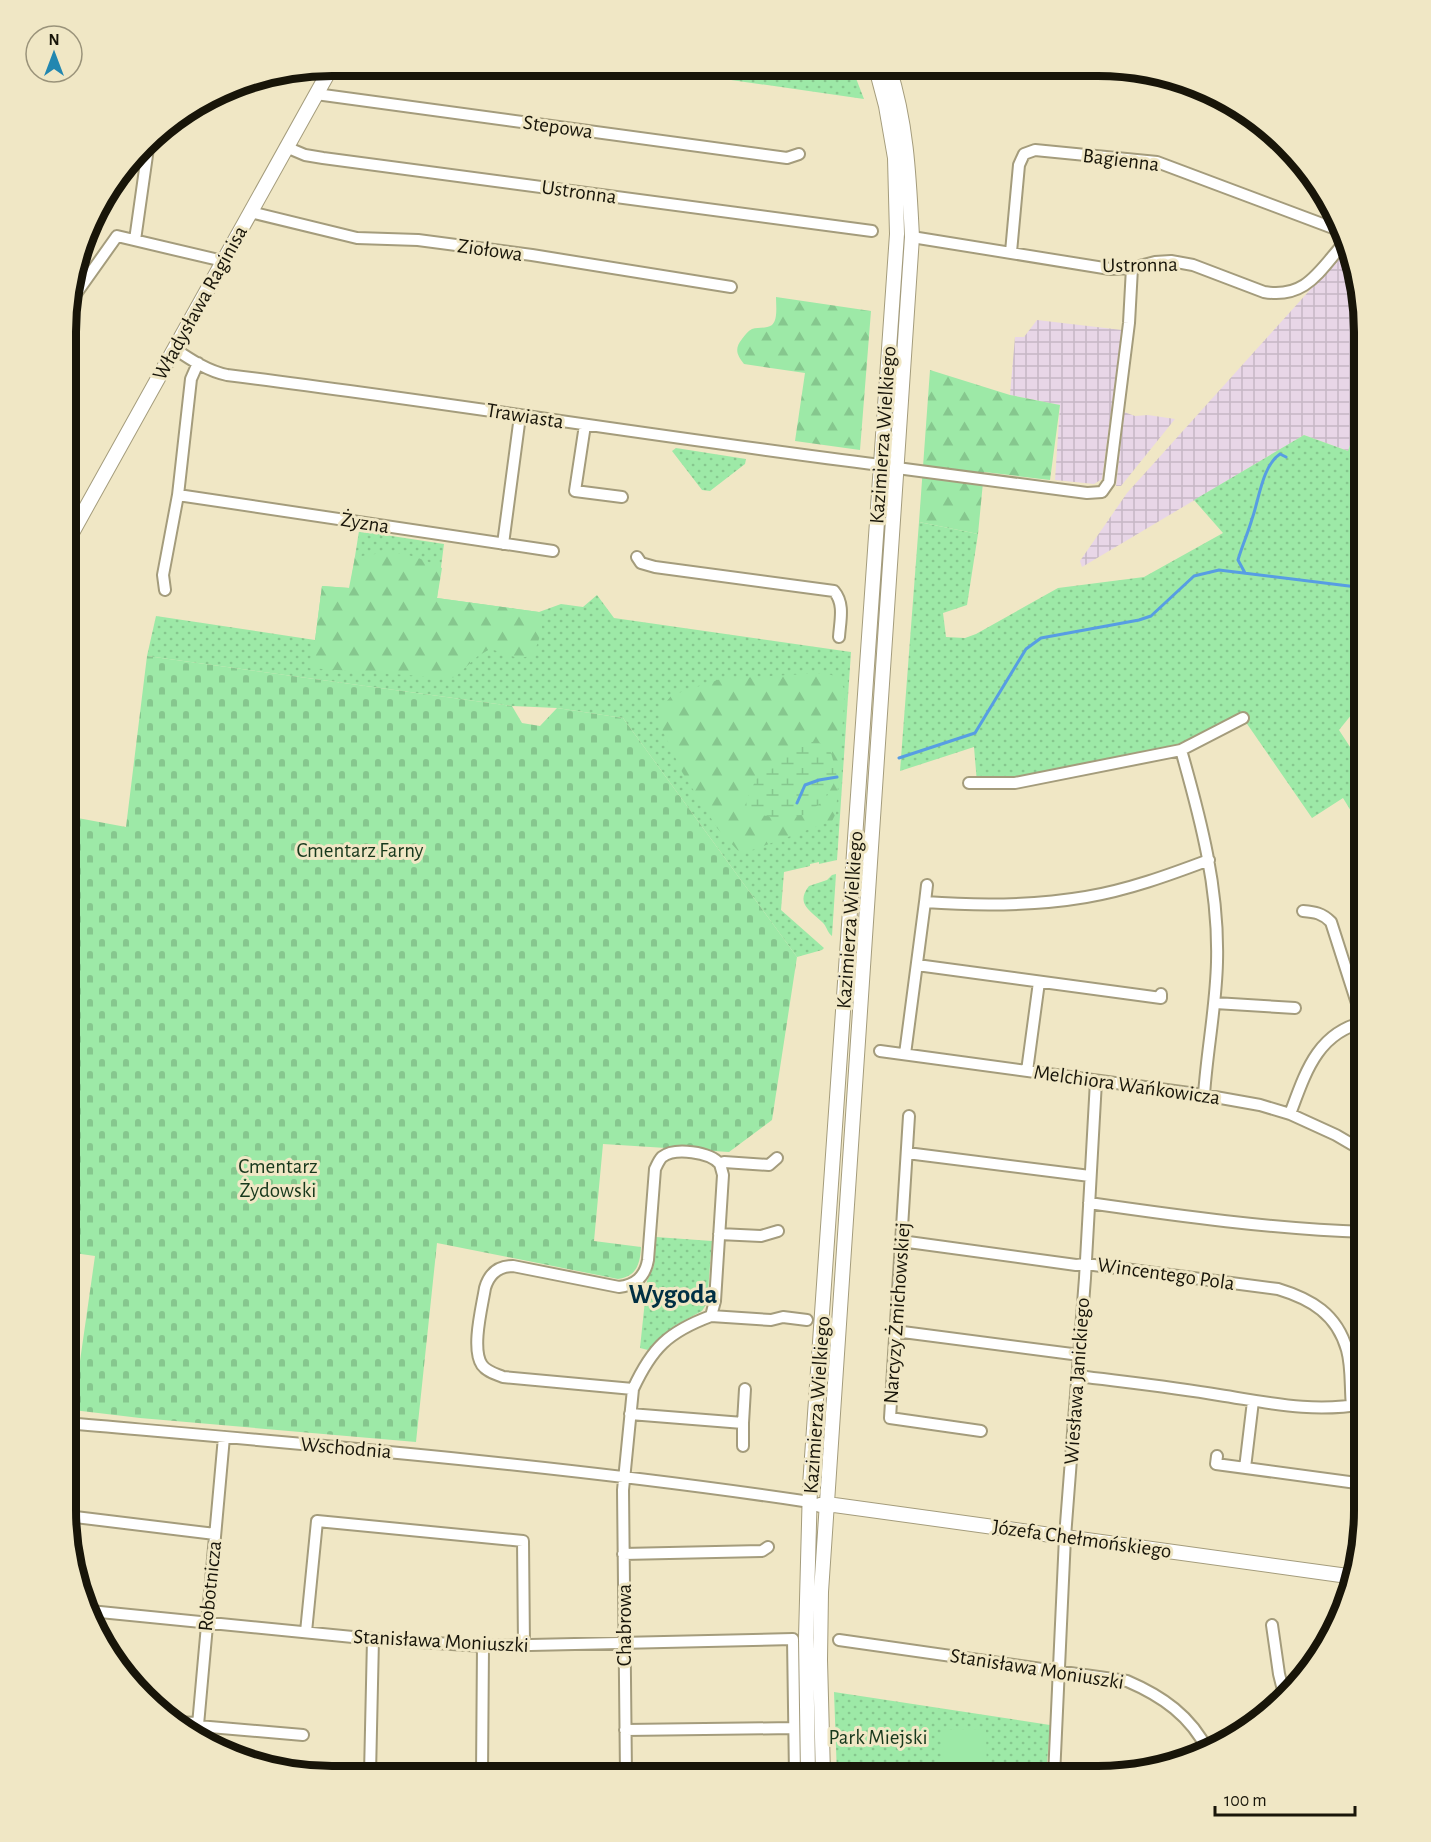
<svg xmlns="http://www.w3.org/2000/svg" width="1431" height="1842" font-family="'Alegreya Sans',sans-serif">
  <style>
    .industrial { fill: url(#industrial-grid) }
    .green { fill: url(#green-dots) }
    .forest { fill: url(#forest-firs) }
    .wetland { fill: url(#wetland-marsh) }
    .cemetery { fill: url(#cemetery-stones) }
    .pitch { fill: #9de9a7 }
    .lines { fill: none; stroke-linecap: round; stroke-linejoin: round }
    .stream { stroke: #579de3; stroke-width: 3 }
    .street-casing { stroke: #a49c7c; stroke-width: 14 }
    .secondary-casing { stroke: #a49c7c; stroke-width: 16 }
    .street { stroke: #fff; stroke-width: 10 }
    .secondary { stroke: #fff; stroke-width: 14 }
    .labels { text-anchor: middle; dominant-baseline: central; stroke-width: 6; stroke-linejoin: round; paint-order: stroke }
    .street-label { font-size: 21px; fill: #181509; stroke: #f0e7c5 }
    .park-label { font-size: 21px; fill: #17381c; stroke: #f0e7c5 }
    .district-label { font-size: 27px; font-weight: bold; fill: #002f43; stroke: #f0e7c5 }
    .rim { fill: none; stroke: #181509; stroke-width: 8 }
  </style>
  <defs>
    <pattern id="industrial-grid" width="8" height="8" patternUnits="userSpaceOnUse" patternTransform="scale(1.5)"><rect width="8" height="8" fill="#e8d6e7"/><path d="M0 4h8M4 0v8" fill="none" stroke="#c6b7c5"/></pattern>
    <pattern id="green-dots" width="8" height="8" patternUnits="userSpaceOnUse" patternTransform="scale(1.5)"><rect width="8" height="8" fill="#9de9a7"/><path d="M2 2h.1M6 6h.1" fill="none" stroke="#86c78e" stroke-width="1.8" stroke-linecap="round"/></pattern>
    <pattern id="forest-firs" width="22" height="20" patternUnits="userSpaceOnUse" patternTransform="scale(1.5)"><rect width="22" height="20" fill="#9de9a7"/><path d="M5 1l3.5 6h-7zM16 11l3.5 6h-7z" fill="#86c78e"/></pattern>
    <pattern id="wetland-marsh" width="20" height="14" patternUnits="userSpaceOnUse" patternTransform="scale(1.5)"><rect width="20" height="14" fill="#9de9a7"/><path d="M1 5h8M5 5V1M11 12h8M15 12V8" fill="none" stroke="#86c78e"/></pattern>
    <pattern id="cemetery-stones" width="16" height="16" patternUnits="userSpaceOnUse" patternTransform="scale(1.5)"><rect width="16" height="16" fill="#9de9a7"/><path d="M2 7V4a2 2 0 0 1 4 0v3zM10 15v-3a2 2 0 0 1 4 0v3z" fill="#86c78e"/></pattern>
  </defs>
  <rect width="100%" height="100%" fill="#f0e7c5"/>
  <!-- industrial -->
  <path class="industrial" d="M 1346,250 L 1365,332 L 1365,401 L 1348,451 L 1304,435 L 1082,567 L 1080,561 L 1127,493 Z
    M 1037,320 L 1122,330 L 1102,479 L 1094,484 L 1055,480 L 1060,405 L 1010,395 L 1015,337 L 1024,337 Z
    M 1124,412 L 1135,416 L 1148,415 L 1175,419 L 1121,486 L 1116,486 Z"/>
  <!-- green -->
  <path class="green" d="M 641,67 L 852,68 L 864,99 Z
    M 1365,401 L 1365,698 L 1339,730 L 1365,770 L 1365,834 L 1343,798 L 1312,818 L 1243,718 L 1181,750 L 1015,783 L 977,783 L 974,747 L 900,771 L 919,522 L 978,534 L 967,605 L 943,613 L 946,637 L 965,638 L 976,634 L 1058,588 L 1144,577 L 1223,533 L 1194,500 L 1304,435 L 1348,451 Z
    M 676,448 L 746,459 L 745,464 L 710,491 L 702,490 L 672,451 Z
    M 359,531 L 444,544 L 437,598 L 539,612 L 561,604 L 583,607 L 597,595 L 614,618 L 851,652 L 837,860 L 819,864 L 819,862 L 810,864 L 810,866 L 784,872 L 781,910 L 824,948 L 822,950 L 797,957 L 623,718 L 557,708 L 512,706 L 147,656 L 156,616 L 315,640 L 322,586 L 350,588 Z
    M 836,874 L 832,936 C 828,933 827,928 824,924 C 813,912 794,905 809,886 L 827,880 L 832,875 Z
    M 656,1237 L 712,1241 L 707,1303 L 702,1311 L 674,1326 L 648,1350 L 640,1348 L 647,1281 L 654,1266 Z
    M 834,1692 L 1050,1725 L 1046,1776 L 837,1775 Z"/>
  <!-- forest -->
  <path class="forest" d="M 776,297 L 871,311 L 860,450 L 795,441 L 805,373 L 744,364 C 737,355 734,349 742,339 C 745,335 748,331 752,329 C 758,327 766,329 772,325 C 778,320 776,305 776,297 Z
    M 930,370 L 1010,395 L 1060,405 L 1050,480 L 984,472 L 978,534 L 919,522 Z
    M 382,553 C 409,553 418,557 442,568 L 437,598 L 539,612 C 544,623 542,628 539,639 C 531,669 512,655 490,649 L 478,656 L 455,677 L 449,678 L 308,668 L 315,640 L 322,586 L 349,588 L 355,557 Z
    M 807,674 C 827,674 837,670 845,691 L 836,813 L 832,821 L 741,854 L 717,828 L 682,772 L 660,725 L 660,709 L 672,695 L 721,679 Z"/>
  <!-- wetland -->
  <path class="wetland" d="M 809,742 L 818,742 L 830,749 L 833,760 L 837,777 L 825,800 L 804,815 L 776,818 L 757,814 L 747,808 L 746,801 L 758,775 L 765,770 L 775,768 L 798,746 Z"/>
  <!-- cemetery -->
  <path class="cemetery" d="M 147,656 L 512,706 L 522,723 L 540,726 L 557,708 L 623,718 L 797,957 L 772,1120 L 729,1152 L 603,1144 L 594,1241 L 641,1247 C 640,1264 637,1276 618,1279 L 437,1243 L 416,1442 L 140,1418 L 73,1410 L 95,1256 L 67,1252 L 67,816 L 126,827 Z"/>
  <!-- pitch -->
  <path class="pitch" d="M 986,1729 L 987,1776 L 966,1776 L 966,1770 L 942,1770 L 942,1730 Z"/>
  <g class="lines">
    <!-- stream -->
    <path class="stream" d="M 1245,573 L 1238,560 C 1242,546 1248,533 1252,519 C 1259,500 1262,466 1280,454 L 1286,457
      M 899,758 L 975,733 L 1026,649 L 1041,638 L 1139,620 L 1151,616 L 1194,576 L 1219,570 L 1365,588
      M 797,803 L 805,785 L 819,780 L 837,777"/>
    <defs>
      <path id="street" d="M 316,94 L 787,158 L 799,154
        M 286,147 L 305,155 L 323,158 L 872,231
        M 250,212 L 357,238 L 418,240 L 532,255 L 731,287
        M 912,237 L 1110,269 L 1132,268 L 1155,262 L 1171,261 L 1193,265 L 1264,292 C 1306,299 1319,271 1344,243
        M 135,240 L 149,141
        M 1011,252 L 1019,165 L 1024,154 L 1035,150 L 1157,162 L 1341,231
        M 68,305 L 117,236 L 223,261
        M 175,349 C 191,360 208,371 227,375 C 446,402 663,438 881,465
        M 585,425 L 575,491 L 622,497
        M 897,468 L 1087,493 L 1102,492 L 1109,482 L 1129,323 L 1132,268
        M 178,495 L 553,551
        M 503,544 L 520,416
        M 637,557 L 641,563 L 655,567 L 834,591 C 845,604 840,621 839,637
        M 165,590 L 163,575 L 178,495 L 191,379 L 198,363
        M 1181,750 C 1201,820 1219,889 1217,962 C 1216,1007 1207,1050 1204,1095
        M 969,783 L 1015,783 L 1181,750 L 1243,718
        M 925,902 L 927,885
        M 1303,911 C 1315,912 1322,913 1331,922 L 1363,1022
        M 917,965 L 1161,998 L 1161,994
        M 1215,1003 L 1295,1008
        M 880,1051 L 1204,1095 L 1260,1105 L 1290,1114 L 1336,1135 L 1365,1152
        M 905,1054 L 925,902 C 979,906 1033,906 1086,897 C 1128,890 1169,875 1209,860
        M 1027,1071 L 1039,982
        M 1290,1114 C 1305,1074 1317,1032 1365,1022
        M 909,1116 L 890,1418 L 981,1431
        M 907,1153 L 1090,1176
        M 720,1164 L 724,1162 L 769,1165 L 777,1158
        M 1089,1203 C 1180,1216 1272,1229 1365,1232
        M 719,1234 L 761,1236 L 778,1231
        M 901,1241 L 1076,1265 L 1086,1264 L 1278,1289 C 1311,1299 1337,1314 1347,1350 C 1352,1368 1350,1388 1352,1406
        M 711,1316 L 771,1320 L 783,1317 L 807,1320
        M 895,1331 L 1080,1355
        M 1078,1376 C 1125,1382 1173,1387 1219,1395 C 1271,1403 1311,1413 1364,1404
        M 630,1414 L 743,1423 L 745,1389
        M 66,1423 C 315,1445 563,1465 810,1502
        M 743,1446 L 743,1423
        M 1217,1456 L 1216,1464 L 1364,1484
        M 1245,1468 L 1253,1401
        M 67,1516 L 215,1534
        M 623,1554 L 762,1551 L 768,1547
        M 90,1611 L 373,1639 L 483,1646 L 793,1639 L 795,1775
        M 1272,1625 L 1279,1674 L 1285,1698
        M 306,1632 L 317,1521 L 523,1541 L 524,1646
        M 839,1640 L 1127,1681 C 1162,1696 1191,1716 1208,1751
        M 174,1722 L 198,1723
        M 198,1726 L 303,1735
        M 625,1730 L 794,1728
        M 197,1736 L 224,1437
        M 370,1774 L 373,1639
        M 482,1774 L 483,1646
        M 626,1775 L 623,1490 L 633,1389 L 503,1377 C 496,1374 487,1372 482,1365 C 471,1349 482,1307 485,1288 C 489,1274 498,1266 513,1266 L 619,1287 C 635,1285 645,1277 648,1260 L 655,1169 C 657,1165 659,1160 662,1157 C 675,1147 710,1152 720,1164 L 723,1175 L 715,1301 L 711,1316 C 668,1332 652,1348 633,1389
        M 1054,1776 L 1065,1537 L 1085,1278 L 1096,1081"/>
      <path id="secondary" d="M 68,540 L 332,66
        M 820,1505 L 827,1504 L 1355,1577
        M 808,1775 L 806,1638 L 810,1486 L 897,234 L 895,158 L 886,106 L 876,68
        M 823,1775 L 820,1660 L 821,1592 L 912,237 C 909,179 907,124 889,68"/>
    </defs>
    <!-- street casing -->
    <use href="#street" class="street-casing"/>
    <!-- secondary casing -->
    <use href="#secondary" class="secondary-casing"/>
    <!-- street -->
    <use href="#street" class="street"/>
    <!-- secondary -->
    <use href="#secondary" class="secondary"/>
  </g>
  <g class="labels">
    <!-- street labels -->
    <g class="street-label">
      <text transform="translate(558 127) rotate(8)">Stepowa</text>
      <text transform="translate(1121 160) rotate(7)">Bagienna</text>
      <text transform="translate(579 192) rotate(8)">Ustronna</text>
      <text transform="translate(490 250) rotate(8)">Ziołowa</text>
      <text transform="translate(1140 265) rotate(-1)">Ustronna</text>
      <text transform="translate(200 303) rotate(-61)">Władysława Raginisa</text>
      <text transform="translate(525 416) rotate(9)">Trawiasta</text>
      <text transform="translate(883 435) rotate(-86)">Kazimierza Wielkiego</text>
      <text transform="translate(365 523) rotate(9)">Żyzna</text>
      <text transform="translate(850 920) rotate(-86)">Kazimierza Wielkiego</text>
      <text transform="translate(1127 1085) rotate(8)">Melchiora Wańkowicza</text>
      <text transform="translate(1166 1274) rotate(8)">Wincentego Pola</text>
      <text transform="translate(897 1313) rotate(-86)">Narcyzy Żmichowskiej</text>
      <text transform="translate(1077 1381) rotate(-86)">Wiesława Janickiego</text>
      <text transform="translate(817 1405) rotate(-86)">Kazimierza Wielkiego</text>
      <text transform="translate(346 1448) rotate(5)">Wschodnia</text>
      <text transform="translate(1082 1539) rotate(8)">Józefa Chełmońskiego</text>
      <text transform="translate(210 1586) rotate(-84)">Robotnicza</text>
      <text transform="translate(624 1625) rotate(-90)">Chabrowa</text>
      <text transform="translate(441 1641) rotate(3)">Stanisława Moniuszki</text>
      <text transform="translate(1037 1669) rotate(9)">Stanisława Moniuszki</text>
    </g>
    <!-- park labels -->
    <g class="park-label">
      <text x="360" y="850">Cmentarz Farny</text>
      <text x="278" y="1166">Cmentarz<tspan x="278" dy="24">Żydowski</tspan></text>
      <text x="878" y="1737">Park Miejski</text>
    </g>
    <!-- district labels -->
    <g class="district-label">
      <text x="673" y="1294">Wygoda</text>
    </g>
  </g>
  <!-- crop -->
  <path d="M0 0H1431V1842H0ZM332 76H1098A256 256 0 0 1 1354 332V1510A256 256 0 0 1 1098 1766H332A256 256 0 0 1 76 1510V332A256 256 0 0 1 332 76Z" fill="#f0e7c5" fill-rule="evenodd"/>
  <path class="rim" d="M332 76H1098A256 256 0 0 1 1354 332V1510A256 256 0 0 1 1098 1766H332A256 256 0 0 1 76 1510V332A256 256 0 0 1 332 76Z"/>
  <!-- north arrow -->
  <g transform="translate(54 54)"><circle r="28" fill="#f0e7c5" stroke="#9a937a" stroke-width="1.5"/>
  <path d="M0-4.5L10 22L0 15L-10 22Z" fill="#2287b0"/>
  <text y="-9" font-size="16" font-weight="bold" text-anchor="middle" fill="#181509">N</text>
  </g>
  <!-- scale -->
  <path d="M1215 1806v9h140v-9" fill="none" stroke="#181509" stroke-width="3"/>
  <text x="1224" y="1806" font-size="18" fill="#181509" stroke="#f0e7c5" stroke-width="4.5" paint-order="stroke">100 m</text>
</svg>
